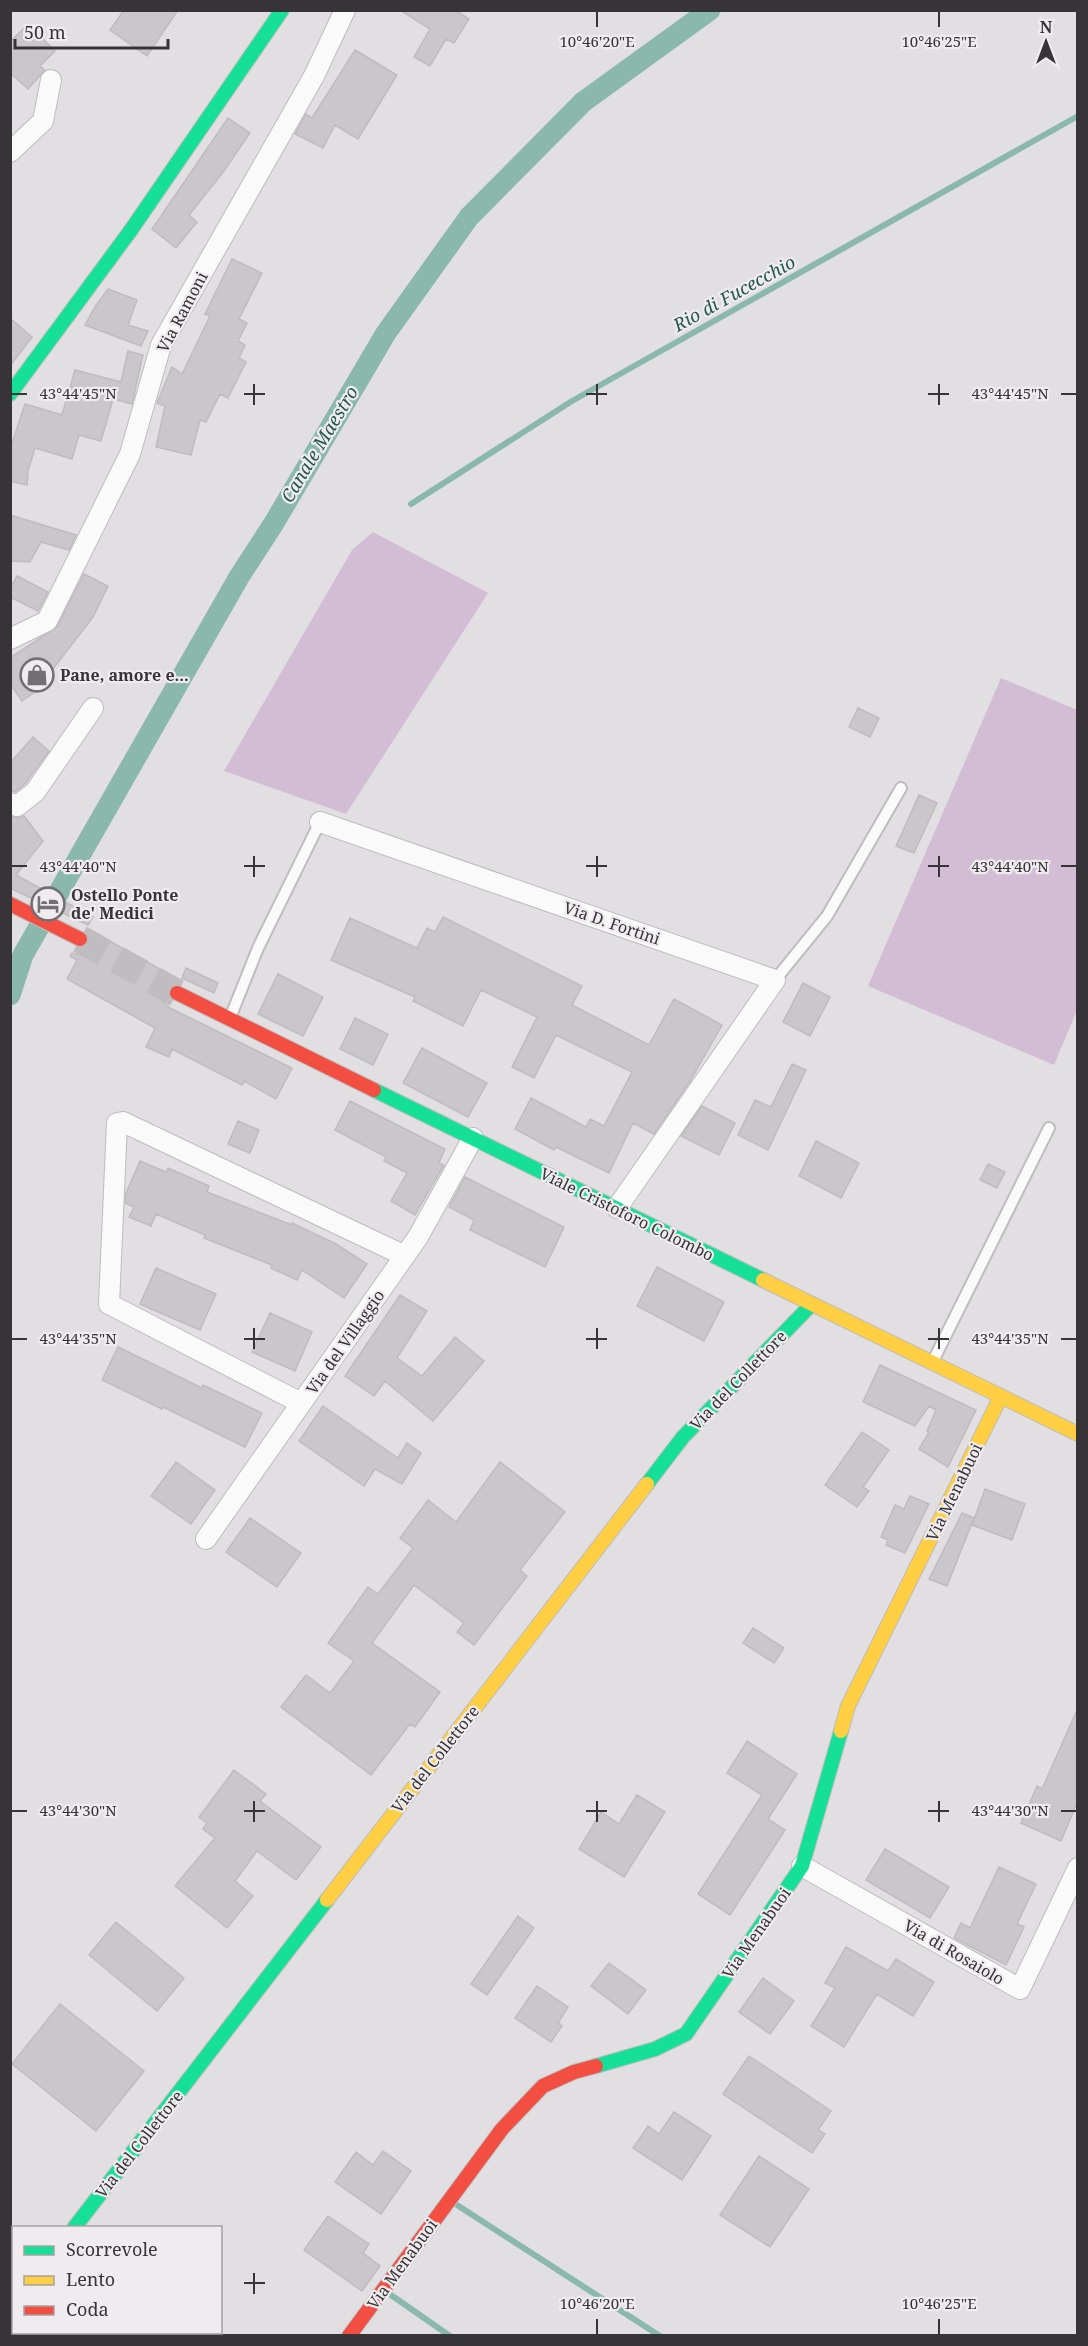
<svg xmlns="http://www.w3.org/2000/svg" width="1088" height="2346" font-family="'Noto Serif',serif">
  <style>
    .green { fill: #d2bdd4 }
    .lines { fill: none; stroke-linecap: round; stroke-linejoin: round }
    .stream { stroke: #8bb8ac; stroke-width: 6 }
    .canal { stroke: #8bb8ac; stroke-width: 21 }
    .building { fill: #c9c7c9; stroke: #bebcbe; stroke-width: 1.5 }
    .secondary-tunnel { stroke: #bfbdbf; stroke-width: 28; stroke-dasharray: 28 14; stroke-linecap: butt }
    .lane-casing { stroke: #bebcbe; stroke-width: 14 }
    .street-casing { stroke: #bebcbe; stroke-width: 22 }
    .fast-casing { stroke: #bebcbe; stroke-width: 16 }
    .slow-casing { stroke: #bebcbe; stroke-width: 16 }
    .jam-casing { stroke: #bebcbe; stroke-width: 16 }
    .lane { stroke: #fafafa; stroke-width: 10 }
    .street { stroke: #fafafa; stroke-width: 20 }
    .fast { stroke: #16e098; stroke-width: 14 }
    .slow { stroke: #ffcf43; stroke-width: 14 }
    .jam { stroke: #f24e42; stroke-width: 14 }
    .ticks { fill: none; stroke: #363436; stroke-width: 2 }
    .labels { text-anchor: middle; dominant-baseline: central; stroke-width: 4.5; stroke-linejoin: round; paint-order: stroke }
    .street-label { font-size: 16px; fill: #363436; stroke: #efebef }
    .poi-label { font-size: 16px; font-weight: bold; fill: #363436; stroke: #efebef; text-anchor: start }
    .water-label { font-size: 18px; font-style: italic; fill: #245a4d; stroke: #efebef }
    .ticks-label { font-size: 15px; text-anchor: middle; fill: #363436; stroke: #efebef; stroke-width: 4.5; stroke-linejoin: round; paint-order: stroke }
  </style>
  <rect width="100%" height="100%" fill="#e1dfe1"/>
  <!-- green -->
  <path class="green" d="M 373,532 L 488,593 L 346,814 L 224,771 L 352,550 Z
    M 1001,678 L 1077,710 L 1077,1010 L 1054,1065 L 868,986 Z"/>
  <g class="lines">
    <!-- stream -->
    <path class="stream" d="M 411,504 L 572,401 L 1078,116
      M 457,2205 L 660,2336
      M 391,2295 L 450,2336"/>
    <!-- canal -->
    <path class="canal" d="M 10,995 L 23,955 L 239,577 L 274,523 L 386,333 L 469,217 L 583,102 L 710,10"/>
  </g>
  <!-- building -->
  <path class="building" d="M 124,10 L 178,10 L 147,56 L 110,30 Z
    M 400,10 L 455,10 L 469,19 L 454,43 L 446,39 L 430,66 L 414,57 L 430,29 Z
    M 28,24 L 55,51 L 40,66 L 45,70 L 28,89 L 10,73 L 10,42 Z
    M 355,50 L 397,75 L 358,139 L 335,125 L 323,148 L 295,134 L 306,114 L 312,118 Z
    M 228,118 L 250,133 L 224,171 L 189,215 L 197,222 L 176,248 L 152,229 Z
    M 232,259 L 262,273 L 239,319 L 247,323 L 238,341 L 245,345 L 239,358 L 246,362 L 228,398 L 220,394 L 206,422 L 200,420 L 191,455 L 156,447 L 165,406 L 157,403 L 172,367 L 182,374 L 210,316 L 205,314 Z
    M 108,289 L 137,300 L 128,325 L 148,331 L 141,346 L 85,325 L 95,307 Z
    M 10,318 L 32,337 L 10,366 Z
    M 128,351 L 143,355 L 132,404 L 113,399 L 101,441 L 79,435 L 72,459 L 35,448 L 28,471 L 27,485 L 10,481 L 10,449 L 25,404 L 62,415 L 75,370 L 121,382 Z
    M 10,515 L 76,535 L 69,550 L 41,542 L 30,562 L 10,561 Z
    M 84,574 L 108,586 L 93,617 L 49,674 L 52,680 L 22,701 L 10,684 L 10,658 L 57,627 Z
    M 17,576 L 48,592 L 38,611 L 10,597 L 10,589 Z
    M 858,708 L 879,718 L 870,737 L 849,727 Z
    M 33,737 L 49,751 L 25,784 L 15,792 L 10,791 L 10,763 Z
    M 919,795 L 937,803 L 914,853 L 896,846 Z
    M 10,816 L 18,818 L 24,816 L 43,841 L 16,875 L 93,917 L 88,925 L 10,888 Z
    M 443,917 L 582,986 L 572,1005 L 649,1045 L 674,999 L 722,1025 L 690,1081 L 654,1134 L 633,1123 L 609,1173 L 556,1147 L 554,1150 L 515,1129 L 531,1098 L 586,1127 L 590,1119 L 604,1126 L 632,1072 L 556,1035 L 534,1078 L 512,1067 L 537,1017 L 481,990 L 463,1026 L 413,1001 L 415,997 L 331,960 L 350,918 L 417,948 L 427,928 L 435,932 Z
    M 95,933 L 174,977 L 167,980 L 163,985 L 161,994 L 163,1002 L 170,1008 L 292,1068 L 276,1099 L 244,1081 L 242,1085 L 172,1049 L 169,1057 L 146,1047 L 155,1028 L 67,979 L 77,960 L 70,956 L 72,953 L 82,955 L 90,952 L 95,946 Z
    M 186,968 L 218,983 L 214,993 L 182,978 Z
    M 278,974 L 323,997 L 303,1036 L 258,1014 Z
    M 803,983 L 830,997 L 810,1036 L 783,1022 Z
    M 355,1018 L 388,1034 L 373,1065 L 340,1049 Z
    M 422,1048 L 487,1083 L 468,1117 L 403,1083 Z
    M 792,1064 L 806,1070 L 768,1150 L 738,1135 L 755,1100 L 771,1107 Z
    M 350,1101 L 445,1149 L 439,1163 L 444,1165 L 415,1215 L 391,1201 L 407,1173 L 384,1161 L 386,1157 L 335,1130 Z
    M 702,1106 L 735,1123 L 719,1155 L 681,1136 Z
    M 238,1121 L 259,1130 L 250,1153 L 228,1144 Z
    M 816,1141 L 859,1163 L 841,1198 L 799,1176 Z
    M 140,1161 L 166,1172 L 168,1168 L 209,1186 L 207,1192 L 292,1225 L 292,1223 L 336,1244 L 367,1264 L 344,1298 L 302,1270 L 297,1280 L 271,1268 L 272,1265 L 204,1238 L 205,1235 L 156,1214 L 151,1226 L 129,1217 L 134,1207 L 125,1203 L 126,1193 Z
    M 988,1164 L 1005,1172 L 997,1188 L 980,1180 Z
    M 465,1177 L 564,1227 L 545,1267 L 470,1230 L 474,1220 L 449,1207 Z
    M 657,1267 L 724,1302 L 704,1341 L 637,1306 Z
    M 156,1268 L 216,1294 L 200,1330 L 140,1304 Z
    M 400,1295 L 427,1311 L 397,1358 L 422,1376 L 455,1337 L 484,1361 L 433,1421 L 385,1381 L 374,1396 L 345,1376 Z
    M 270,1313 L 312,1332 L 295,1371 L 252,1352 Z
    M 118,1347 L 202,1388 L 203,1385 L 262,1413 L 245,1447 L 163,1407 L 162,1409 L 102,1380 Z
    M 880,1365 L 976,1410 L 948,1467 L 919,1449 L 929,1432 L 927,1431 L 936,1410 L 929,1406 L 915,1426 L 863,1402 Z
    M 323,1406 L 398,1458 L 407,1443 L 421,1453 L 402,1484 L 375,1469 L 364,1486 L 299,1441 Z
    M 862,1432 L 889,1450 L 863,1487 L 869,1491 L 857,1507 L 825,1485 Z
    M 176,1462 L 215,1490 L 191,1524 L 151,1496 Z
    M 500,1462 L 565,1512 L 520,1570 L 527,1576 L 474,1645 L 457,1632 L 464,1623 L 414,1585 L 372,1643 L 440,1692 L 415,1727 L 410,1724 L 371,1775 L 281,1707 L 306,1675 L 330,1693 L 354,1661 L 328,1643 L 368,1587 L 378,1594 L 413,1548 L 400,1538 L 428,1500 L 456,1522 Z
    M 985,1489 L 1025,1504 L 1012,1540 L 972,1525 Z
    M 910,1496 L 929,1504 L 905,1553 L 886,1545 L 888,1540 L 881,1537 L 895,1505 L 904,1509 Z
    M 962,1513 L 974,1518 L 947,1586 L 929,1579 Z
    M 250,1518 L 301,1553 L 277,1587 L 226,1552 Z
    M 753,1628 L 784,1648 L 774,1663 L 743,1643 Z
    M 1077,1710 L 1077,1803 L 1061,1841 L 1021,1823 L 1037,1786 L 1042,1789 Z
    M 747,1741 L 797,1774 L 768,1819 L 785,1830 L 730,1915 L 698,1894 L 762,1795 L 727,1773 Z
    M 234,1770 L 266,1794 L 260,1801 L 321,1847 L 296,1880 L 257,1851 L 235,1881 L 253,1896 L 227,1928 L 175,1886 L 215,1838 L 203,1829 L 207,1823 L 199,1817 Z
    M 637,1795 L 665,1812 L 624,1877 L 579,1849 L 601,1812 L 619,1824 Z
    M 885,1849 L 949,1887 L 930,1918 L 866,1880 Z
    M 999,1867 L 1036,1884 L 1017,1924 L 1024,1927 L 1006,1965 L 954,1938 L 961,1923 L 970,1928 Z
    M 518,1916 L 534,1928 L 487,1995 L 471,1984 Z
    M 116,1922 L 184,1978 L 157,2011 L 89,1955 Z
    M 846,1947 L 888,1971 L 896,1959 L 934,1982 L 913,2016 L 877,1994 L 844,2047 L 811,2026 L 835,1988 L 825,1983 Z
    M 609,1963 L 646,1990 L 628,2014 L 591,1986 Z
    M 763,1978 L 794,2001 L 770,2034 L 739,2012 Z
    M 537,1986 L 568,2007 L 558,2023 L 562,2026 L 551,2042 L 515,2018 Z
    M 60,2004 L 144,2071 L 96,2131 L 12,2064 Z
    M 749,2056 L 831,2111 L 818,2130 L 825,2134 L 812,2153 L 723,2094 Z
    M 674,2112 L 711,2136 L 682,2180 L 633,2148 L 648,2126 L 659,2134 Z
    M 383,2151 L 411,2171 L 381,2214 L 335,2182 L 356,2152 L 373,2165 Z
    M 759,2156 L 809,2189 L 770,2247 L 720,2215 Z
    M 328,2216 L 369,2244 L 363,2253 L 380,2266 L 362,2291 L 304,2250 Z"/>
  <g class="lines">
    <!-- secondary-tunnel -->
    <path class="secondary-tunnel" d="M 80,939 L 177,993"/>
    <defs>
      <path id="lane" d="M 775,980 L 827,916 L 901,788
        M 230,1018 L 258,948 L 320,822
        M 933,1361 L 1049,1128"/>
      <path id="street" d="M 10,152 L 43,121 L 51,80
        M 10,639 L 47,621 L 130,454 L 161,345 L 314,76 L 345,10
        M 10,803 L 17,806 L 35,792 L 93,708
        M 320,822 L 775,980 L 617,1208
        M 301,1403 L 109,1304 L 117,1123 L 123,1122 L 405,1256
        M 206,1539 L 418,1237 L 473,1138
        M 802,1866 L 1020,1989 L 1078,1868
        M 10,2310 L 14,2306"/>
      <path id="fast" d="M 10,394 L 131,230 L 282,10
        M 374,1090 L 763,1280
        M 647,1484 L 683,1437 L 812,1304
        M 596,2066 L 655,2049 L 686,2034 L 802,1866 L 841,1731
        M 74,2228 L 327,1900"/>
      <path id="slow" d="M 763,1280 L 1078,1434
        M 841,1731 L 848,1706 L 1001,1396
        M 327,1900 L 647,1484"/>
      <path id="jam" d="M 10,904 L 80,939
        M 177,993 L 374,1090
        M 349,2336 L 502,2129 L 543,2086 L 574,2072 L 596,2066"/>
    </defs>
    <!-- lane casing -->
    <use href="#lane" class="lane-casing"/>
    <!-- street casing -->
    <use href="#street" class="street-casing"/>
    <!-- fast casing -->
    <use href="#fast" class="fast-casing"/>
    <!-- slow casing -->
    <use href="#slow" class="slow-casing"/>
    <!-- jam casing -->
    <use href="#jam" class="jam-casing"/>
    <!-- lane -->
    <use href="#lane" class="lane"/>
    <!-- street -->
    <use href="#street" class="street"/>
    <!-- fast -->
    <use href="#fast" class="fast"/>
    <!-- slow -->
    <use href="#slow" class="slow"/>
    <!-- jam -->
    <use href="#jam" class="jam"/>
  </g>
  <!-- ticks -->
  <path class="ticks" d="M 597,12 L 597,27M 939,12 L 939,27M 254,384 L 254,405M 597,384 L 597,405M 939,384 L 939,405M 12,394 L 27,394M 244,394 L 265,394M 586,394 L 607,394M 928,394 L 949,394M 1061,394 L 1076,394M 254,856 L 254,877M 597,856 L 597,877M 939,856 L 939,877M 12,866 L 27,866M 244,866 L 265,866M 586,866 L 607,866M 928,866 L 949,866M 1061,866 L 1076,866M 254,1328 L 254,1349M 597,1328 L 597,1349M 939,1328 L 939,1349M 12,1339 L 27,1339M 244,1339 L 265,1339M 586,1339 L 607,1339M 928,1339 L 949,1339M 1061,1339 L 1076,1339M 254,1801 L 254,1822M 597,1801 L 597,1822M 939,1801 L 939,1822M 12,1811 L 27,1811M 244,1811 L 265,1811M 586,1811 L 607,1811M 928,1811 L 949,1811M 1061,1811 L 1076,1811M 254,2273 L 254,2294M 244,2283 L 265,2283M 597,2319 L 597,2334M 939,2319 L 939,2334"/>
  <!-- icons -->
  <defs>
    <symbol id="shop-ring" viewBox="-11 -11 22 22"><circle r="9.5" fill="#efebef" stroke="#727072" stroke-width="1.5"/><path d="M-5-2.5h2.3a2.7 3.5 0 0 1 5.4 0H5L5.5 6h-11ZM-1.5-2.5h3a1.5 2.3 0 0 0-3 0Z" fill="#727072"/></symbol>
    <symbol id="hotel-ring" viewBox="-11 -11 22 22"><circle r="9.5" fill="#efebef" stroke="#727072" stroke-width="1.5"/><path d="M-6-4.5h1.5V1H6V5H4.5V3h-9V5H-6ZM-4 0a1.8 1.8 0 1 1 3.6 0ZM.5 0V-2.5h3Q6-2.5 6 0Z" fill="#727072"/></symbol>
  </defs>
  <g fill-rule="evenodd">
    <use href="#shop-ring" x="18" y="656" width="38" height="38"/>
    <use href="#hotel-ring" x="29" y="885" width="38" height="38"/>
  </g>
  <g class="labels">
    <!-- street labels -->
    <g class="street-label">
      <text transform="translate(182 312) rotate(-62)">Via Ramoni</text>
      <text transform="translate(612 923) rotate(19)">Via D. Fortini</text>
      <text transform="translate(627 1214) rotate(26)">Viale Cristoforo Colombo</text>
      <text transform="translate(345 1342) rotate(-55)">Via del Villaggio</text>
      <text transform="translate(738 1380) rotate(-46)">Via del Collettore</text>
      <text transform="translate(954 1492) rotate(-64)">Via Menabuoi</text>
      <text transform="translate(435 1759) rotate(-52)">Via del Collettore</text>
      <text transform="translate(756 1933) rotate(-55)">Via Menabuoi</text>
      <text transform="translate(954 1952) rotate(30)">Via di Rosaiolo</text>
      <text transform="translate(139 2144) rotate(-52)">Via del Collettore</text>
      <text transform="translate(402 2264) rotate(-54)">Via Menabuoi</text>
    </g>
    <!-- poi labels -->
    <g class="poi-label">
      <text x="60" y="675">Pane, amore e...</text>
      <text x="71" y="895">Ostello Ponte<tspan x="71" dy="18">de' Medici</tspan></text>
    </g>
    <!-- water labels -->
    <g class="water-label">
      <text transform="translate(734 293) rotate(-29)">Rio di Fucecchio</text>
      <text transform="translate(319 444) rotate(-59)">Canale Maestro</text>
    </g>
  </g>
  <g class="ticks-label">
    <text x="597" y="47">10°46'20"E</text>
    <text x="939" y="47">10°46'25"E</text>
    <text x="78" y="399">43°44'45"N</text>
    <text x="1010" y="399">43°44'45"N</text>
    <text x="78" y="872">43°44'40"N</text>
    <text x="1010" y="872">43°44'40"N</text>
    <text x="78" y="1344">43°44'35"N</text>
    <text x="1010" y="1344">43°44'35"N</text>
    <text x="78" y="1816">43°44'30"N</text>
    <text x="1010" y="1816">43°44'30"N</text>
    <text x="597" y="2309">10°46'20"E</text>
    <text x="939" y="2309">10°46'25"E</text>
  </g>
  <!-- border -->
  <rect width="1088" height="2346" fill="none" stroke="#363436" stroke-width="24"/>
  <!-- legend -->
  <rect x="12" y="2226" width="210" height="108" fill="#efebef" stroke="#a5a2a5" stroke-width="1.5"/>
  <rect x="24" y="2246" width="30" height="9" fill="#16e098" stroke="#a5a2a5" stroke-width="1.5"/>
  <text x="66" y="2256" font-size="18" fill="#363436">Scorrevole</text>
  <rect x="24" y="2276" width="30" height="9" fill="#ffcf43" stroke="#a5a2a5" stroke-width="1.5"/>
  <text x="66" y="2286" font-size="18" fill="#363436">Lento</text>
  <rect x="24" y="2306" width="30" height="9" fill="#f24e42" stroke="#a5a2a5" stroke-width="1.5"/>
  <text x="66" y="2316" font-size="18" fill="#363436">Coda</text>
  <!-- north arrow -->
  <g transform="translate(1046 42)" stroke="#efebef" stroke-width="4.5" paint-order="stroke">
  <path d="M0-4.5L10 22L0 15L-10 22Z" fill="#363436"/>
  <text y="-9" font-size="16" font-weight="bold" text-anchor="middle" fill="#363436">N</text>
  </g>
  <!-- scale -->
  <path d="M15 39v9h153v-9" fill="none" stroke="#363436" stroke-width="3"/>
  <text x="24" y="39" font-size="18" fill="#363436" stroke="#efebef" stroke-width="4.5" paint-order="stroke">50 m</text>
</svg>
